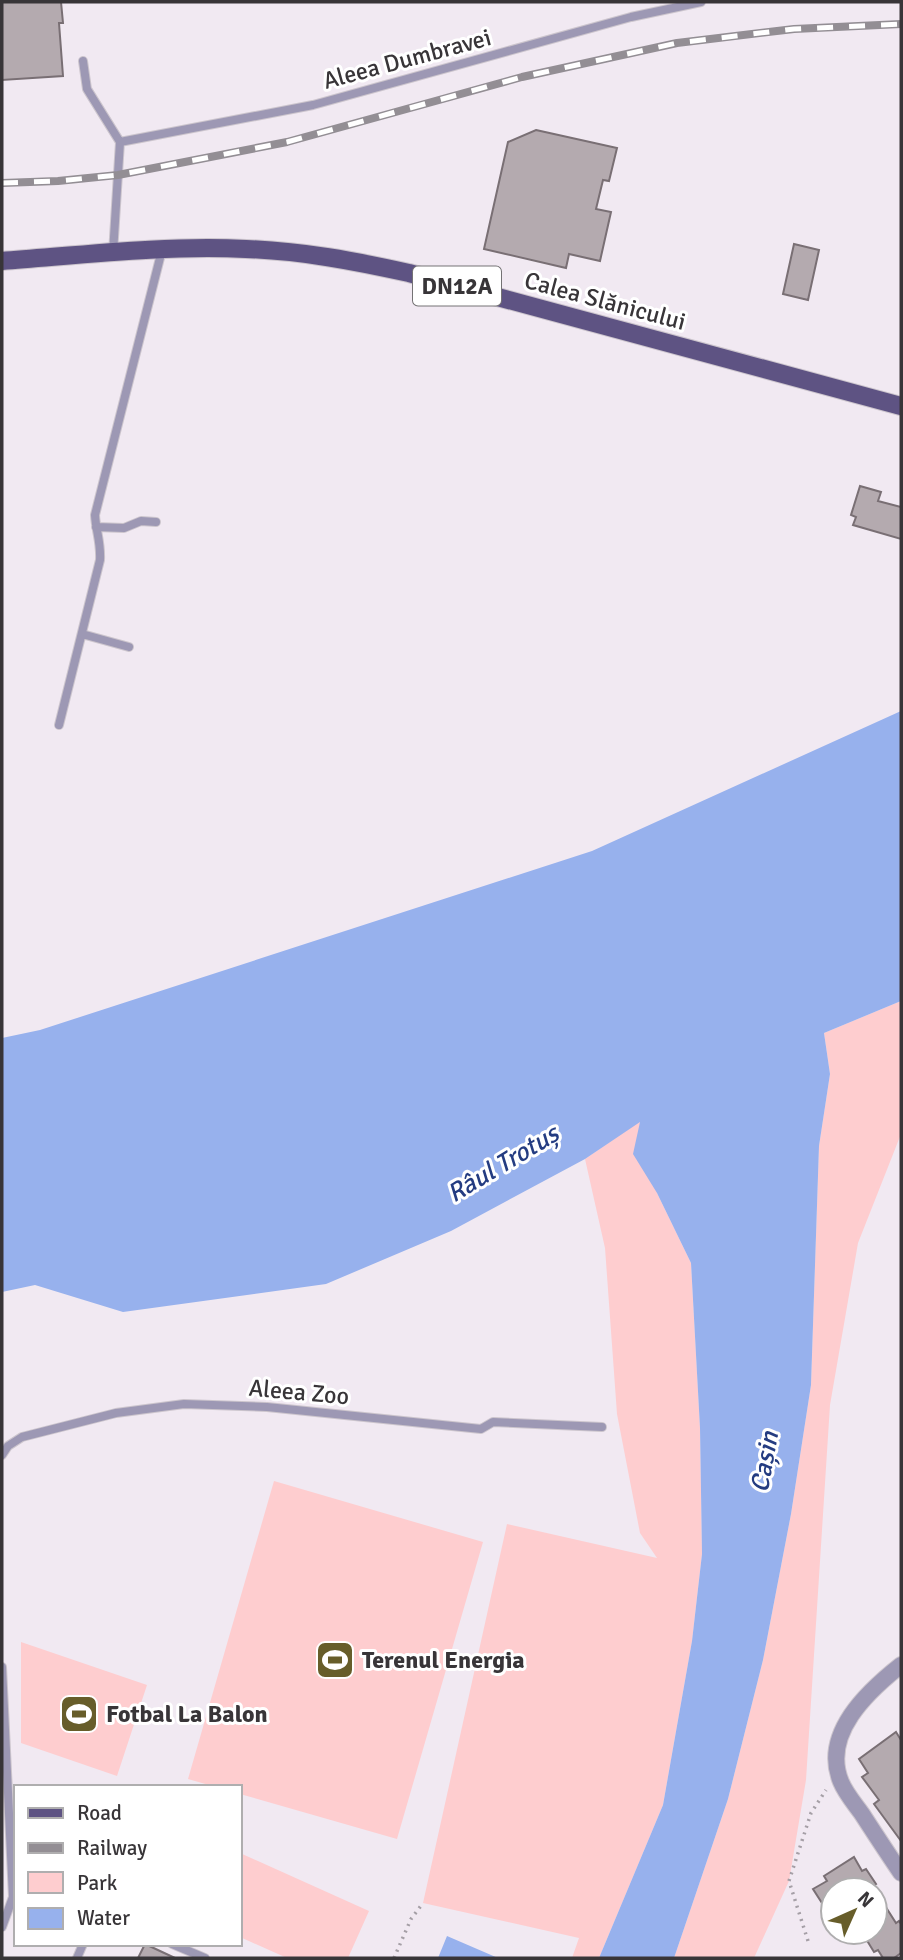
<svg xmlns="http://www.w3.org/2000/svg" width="903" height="1960" font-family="Signika,sans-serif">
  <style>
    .green { fill: #fecdcf }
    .water { fill: #97b1ed }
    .building { fill: #b4aaaf; stroke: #796f74; stroke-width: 2 }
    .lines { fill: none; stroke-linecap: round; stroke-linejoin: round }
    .lane-casing { stroke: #ccc5cd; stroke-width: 10 }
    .street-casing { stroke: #ccc5cd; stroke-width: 18 }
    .primary-casing { stroke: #ccc5cd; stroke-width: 20 }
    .path { stroke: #a59fa6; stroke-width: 3.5; stroke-dasharray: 2 5; stroke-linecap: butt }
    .lane { stroke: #9d98b4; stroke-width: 8 }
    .street { stroke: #9d98b4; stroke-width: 16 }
    .primary { stroke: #5e5383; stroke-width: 18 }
    .rail-casing { stroke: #938e94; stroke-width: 8 }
    .rail { stroke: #fff; stroke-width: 5; stroke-dasharray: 16; stroke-linecap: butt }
    .labels { text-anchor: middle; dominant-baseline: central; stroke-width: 6; stroke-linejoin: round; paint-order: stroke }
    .shield { fill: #fff; stroke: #747274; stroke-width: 2 }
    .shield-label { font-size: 23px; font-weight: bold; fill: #383538 }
    .street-label { font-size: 24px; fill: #383538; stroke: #fff }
    .poi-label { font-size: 24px; font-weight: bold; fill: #383538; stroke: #fff; text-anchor: start }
    .water-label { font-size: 26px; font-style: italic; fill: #243c81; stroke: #fff }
  </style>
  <rect width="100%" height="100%" fill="#f1e9f2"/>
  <!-- green -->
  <path class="green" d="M 901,1001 L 901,1134 L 858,1243 L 830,1405 L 806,1780 L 789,1881 L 754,1958 L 674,1958 L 728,1799 L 763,1660 L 791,1514 L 811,1385 L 819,1146 L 830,1074 L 824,1033 Z
    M 640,1121 L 657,1193 L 691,1263 L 700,1428 L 702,1554 L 692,1641 L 663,1805 L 599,1958 L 572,1958 L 579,1938 L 423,1903 L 507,1524 L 657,1558 L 640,1533 L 617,1414 L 605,1248 L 585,1159 Z
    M 274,1481 L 483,1542 L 397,1839 L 240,1794 L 240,1787 L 216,1787 L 188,1779 Z
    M 21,1642 L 147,1685 L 117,1776 L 21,1743 Z
    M 240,1853 L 369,1911 L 348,1958 L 287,1958 L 240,1937 Z"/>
  <!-- water -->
  <path class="water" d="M 901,711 L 901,1001 L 824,1033 L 830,1074 L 819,1146 L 811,1385 L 791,1514 L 763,1660 L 728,1799 L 674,1958 L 599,1958 L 663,1805 L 692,1641 L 702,1554 L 700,1428 L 691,1263 L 657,1193 L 633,1154 L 640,1122 L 585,1159 L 451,1231 L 326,1284 L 123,1312 L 35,1285 L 2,1292 L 2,1038 L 40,1030 L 592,851 Z
    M 447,1936 L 498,1958 L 438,1958 Z"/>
  <!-- building -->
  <path class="building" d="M 2,2 L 61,2 L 63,23 L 59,23 L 63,76 L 2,80 Z
    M 536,130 L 617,148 L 609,181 L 603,180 L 596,209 L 611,212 L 600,261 L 569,254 L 566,268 L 484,249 L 508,142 Z
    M 794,244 L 819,250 L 808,300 L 783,294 Z
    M 860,486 L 881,492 L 878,501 L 901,507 L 901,539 L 853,525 L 856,517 L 851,515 Z
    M 896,1732 L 901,1740 L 901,1841 L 874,1804 L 879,1800 L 862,1777 L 868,1773 L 859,1759 Z
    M 854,1857 L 862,1871 L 866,1869 L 876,1884 L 873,1886 L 875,1890 L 833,1890 L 833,1912 L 829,1914 L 813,1889 L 827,1881 L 824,1876 Z
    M 875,1890 L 896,1923 L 899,1921 L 901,1924 L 901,1953 L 894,1958 L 883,1958 L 878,1950 L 874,1952 L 863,1934 L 856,1939 L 852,1933 L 875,1932 Z
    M 145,1944 L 175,1958 L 138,1958 Z"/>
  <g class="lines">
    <defs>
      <path id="lane" d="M 83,61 L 87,89 L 120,142 L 113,253
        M 120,142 L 313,105 L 631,17 L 701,2
        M 96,527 L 124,528 L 141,521 L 156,522
        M 82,634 L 129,647
        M 59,725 L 100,560 C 101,542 96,532 95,515 L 162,250
        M 2,1455 L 8,1446 L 22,1437 L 116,1413 L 184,1404 L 267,1407 L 481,1429 L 493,1422 L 602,1427
        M 2,1667 L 13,1897 L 2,1927
        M 172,1944 L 205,1958
        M 77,1958 L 83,1944"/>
      <path id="street" d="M 901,1665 C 868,1691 821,1734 841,1782 C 846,1794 855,1804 862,1814 C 875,1834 888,1854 901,1873"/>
      <path id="primary" d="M 2,261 C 82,255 165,245 246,249 C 302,251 355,261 409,273 L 901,406"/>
    </defs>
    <!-- lane casing -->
    <use href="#lane" class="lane-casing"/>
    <!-- street casing -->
    <use href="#street" class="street-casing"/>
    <!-- primary casing -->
    <use href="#primary" class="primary-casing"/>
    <!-- path -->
    <path class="path" d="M 808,1941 L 789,1881 L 811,1813 L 826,1790
      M 394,1958 L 411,1919 L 423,1903"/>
    <!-- lane -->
    <use href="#lane" class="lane"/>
    <!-- street -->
    <use href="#street" class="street"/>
    <!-- primary -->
    <use href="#primary" class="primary"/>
    <defs>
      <path id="rail" d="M 2,183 L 58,181 L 118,175 L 287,142 L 522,77 L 677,43 L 794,29 L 901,24"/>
    </defs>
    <!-- rail casing -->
    <use href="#rail" class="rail-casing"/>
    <!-- rail -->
    <use href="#rail" class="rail"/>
  </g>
  <!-- icons -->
  <defs>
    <symbol id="stadium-square" viewBox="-11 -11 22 22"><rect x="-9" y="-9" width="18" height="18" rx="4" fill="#675d2a" stroke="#fff"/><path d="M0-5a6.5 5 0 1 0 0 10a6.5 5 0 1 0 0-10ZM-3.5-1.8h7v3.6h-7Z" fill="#fff"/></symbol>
  </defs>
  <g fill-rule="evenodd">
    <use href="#stadium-square" x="313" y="1638" width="44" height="44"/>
    <use href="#stadium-square" x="57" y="1692" width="44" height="44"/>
  </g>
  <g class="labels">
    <!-- shield labels -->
    <rect class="shield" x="413" y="266.5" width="88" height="39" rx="5"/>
    <g class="shield-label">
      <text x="457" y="286">DN12A</text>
    </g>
    <!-- street labels -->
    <g class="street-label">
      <text transform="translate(407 59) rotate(-15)">Aleea Dumbravei</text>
      <text transform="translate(605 301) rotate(15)">Calea Slănicului</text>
      <text transform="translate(299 1392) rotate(5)">Aleea Zoo</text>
    </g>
    <!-- poi labels -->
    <g class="poi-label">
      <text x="362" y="1660">Terenul Energia</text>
      <text x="106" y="1714">Fotbal La Balon</text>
    </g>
    <!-- water labels -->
    <g class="water-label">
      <text transform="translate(503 1164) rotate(-31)">Râul Trotuș</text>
      <text transform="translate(765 1462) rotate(-80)">Cașin</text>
    </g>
  </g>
  <!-- border -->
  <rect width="903" height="1960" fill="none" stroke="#383538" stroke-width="7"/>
  <!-- legend -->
  <rect x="14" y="1785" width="228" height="161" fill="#ffffff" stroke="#afaeaf" stroke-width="2"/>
  <rect x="28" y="1808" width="35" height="10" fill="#5e5383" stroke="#afaeaf" stroke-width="2"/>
  <text x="77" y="1820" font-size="21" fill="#383538">Road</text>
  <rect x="28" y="1843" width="35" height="10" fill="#938e94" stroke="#afaeaf" stroke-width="2"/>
  <text x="77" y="1855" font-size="21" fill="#383538">Railway</text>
  <rect x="28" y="1872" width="35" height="21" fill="#fecdcf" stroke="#afaeaf" stroke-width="2"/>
  <text x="77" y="1890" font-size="21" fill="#383538">Park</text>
  <rect x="28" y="1908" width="35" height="21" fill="#97b1ed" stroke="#afaeaf" stroke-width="2"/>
  <text x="77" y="1925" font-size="21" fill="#383538">Water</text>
  <!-- north arrow -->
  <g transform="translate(854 1911) rotate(45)"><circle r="33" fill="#ffffff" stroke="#afaeaf" stroke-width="2"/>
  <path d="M0-5L12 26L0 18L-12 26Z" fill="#675d2a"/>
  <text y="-10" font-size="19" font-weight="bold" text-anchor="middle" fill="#383538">N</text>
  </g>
</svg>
